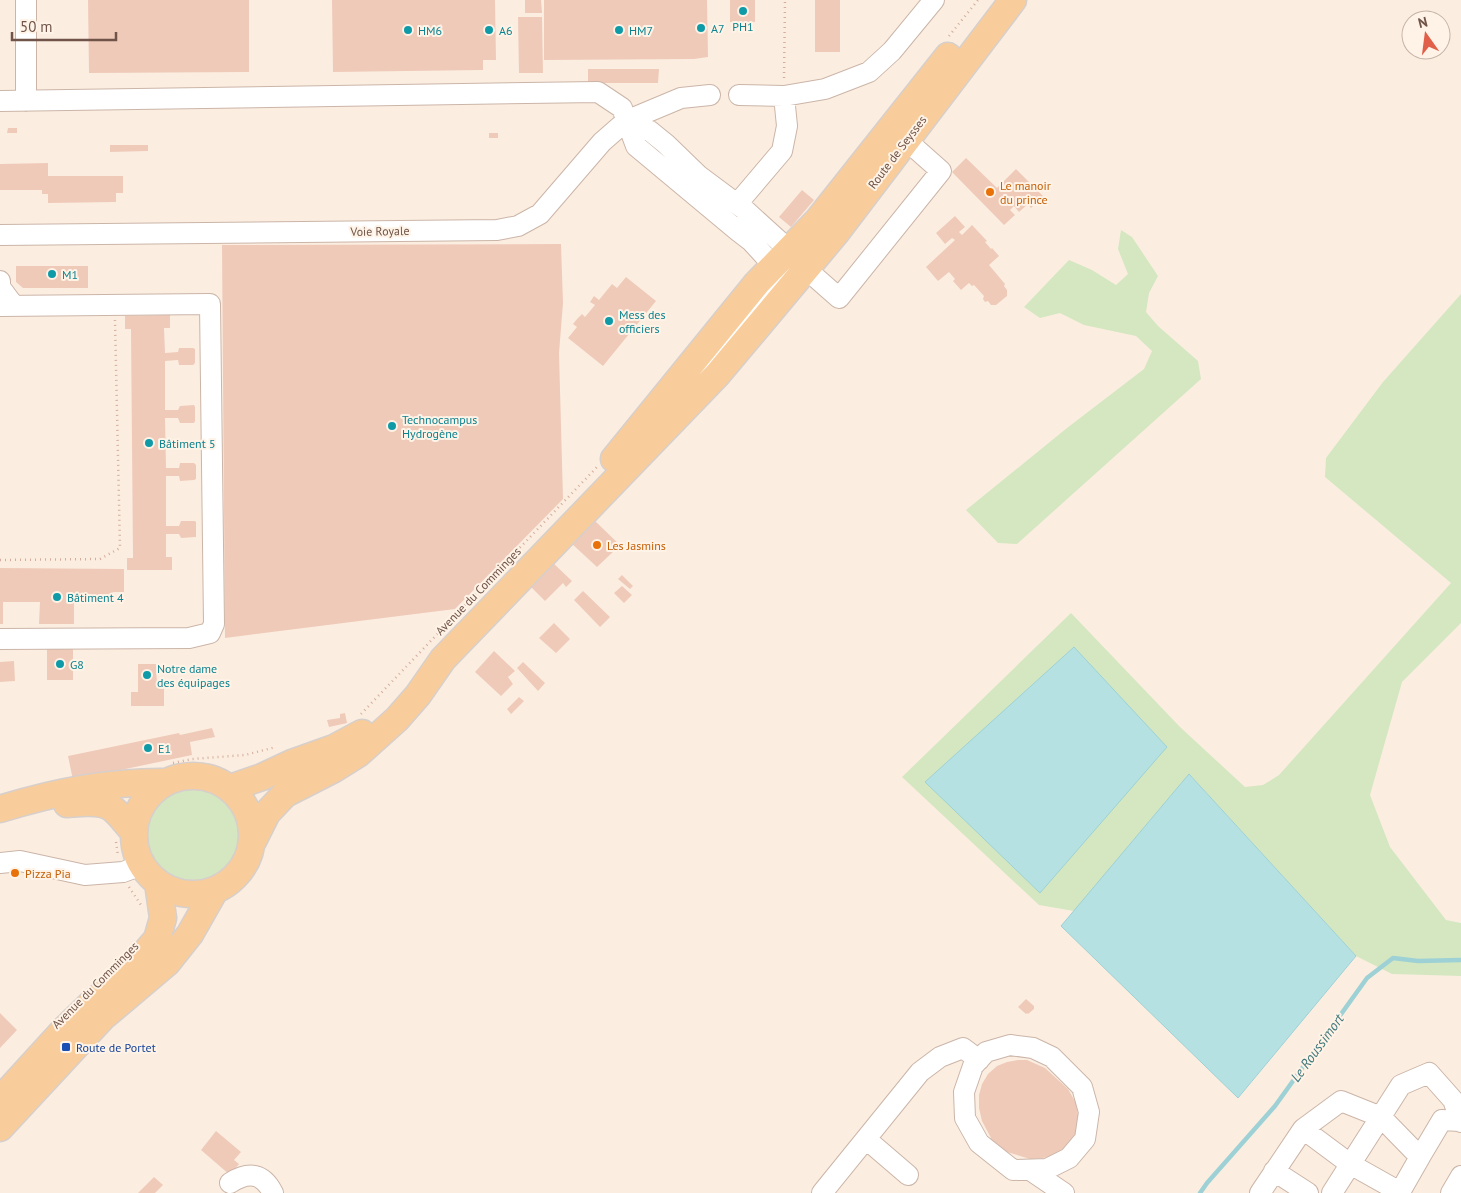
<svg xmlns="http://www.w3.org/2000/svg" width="1461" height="1193" font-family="'PT Sans',sans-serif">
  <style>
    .green { fill: #d4e7c0 }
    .water { fill: #b6e1e3; stroke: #9dd1d5 }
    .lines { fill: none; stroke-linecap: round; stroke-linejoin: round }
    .stream { stroke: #9dd1d5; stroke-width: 4.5 }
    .building { fill: #efcab9 }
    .minor-casing { stroke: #cbb5a8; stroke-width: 22 }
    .major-casing { stroke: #d7cfcc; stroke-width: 29 }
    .path { stroke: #d4ad9d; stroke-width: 2.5; stroke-dasharray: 1 4; stroke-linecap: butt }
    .minor { stroke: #fff; stroke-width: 20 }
    .major { stroke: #f8cd9b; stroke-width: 26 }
    .culture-dot { fill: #0f9aa8; stroke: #fef3e6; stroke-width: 2 }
    .food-dot { fill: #e8710a; stroke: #fef3e6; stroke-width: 2 }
    .transit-dot { fill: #1a4fb4; stroke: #fef3e6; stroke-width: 2 }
    .labels { text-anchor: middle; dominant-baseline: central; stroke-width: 4; stroke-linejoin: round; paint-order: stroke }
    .culture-label { font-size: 12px; fill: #0d838f; stroke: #fef3e6; text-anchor: start }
    .street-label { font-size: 12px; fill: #715449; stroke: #fef3e6 }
    .food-label { font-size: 12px; fill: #c56008; stroke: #fef3e6; text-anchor: start }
    .transit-label { font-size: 12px; fill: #164399; stroke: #fef3e6; text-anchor: start }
    .water-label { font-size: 14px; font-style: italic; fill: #41787d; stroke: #fef3e6 }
  </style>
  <rect width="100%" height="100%" fill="#fbeee1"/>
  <!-- green -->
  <path class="green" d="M 1121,230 L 1132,237 L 1158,276 L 1149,293 L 1146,312 L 1158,326 L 1198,361 L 1201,379 L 1017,544 L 998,543 L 966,510 L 1067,428 L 1144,369 L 1152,351 L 1136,336 L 1084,325 L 1060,313 L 1040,318 L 1024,307 L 1069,260 L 1092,270 L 1116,285 L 1128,274 L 1118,249 Z
    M 1461,294 L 1461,623 L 1402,682 L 1370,795 L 1390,847 L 1446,920 L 1461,923 L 1461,976 L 1392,974 L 1356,956 L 1189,774 L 1074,911 L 1039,905 L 902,777 L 1071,613 L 1180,727 L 1245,787 L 1263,785 L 1279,775 L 1451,583 L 1325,477 L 1326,458 L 1383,382 Z
    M147 836a47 47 0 1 1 94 0a47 47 0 1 1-94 0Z"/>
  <!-- water -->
  <path class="water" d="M 1074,647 L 1167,747 L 1040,893 L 925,782 Z
    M 1189,774 L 1356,956 L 1238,1098 L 1061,926 Z"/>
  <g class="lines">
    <!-- stream -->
    <path class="stream" d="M 1200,1193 L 1207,1183 L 1275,1106 L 1367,978 L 1393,958 L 1418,961 L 1461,960"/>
  </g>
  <!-- building -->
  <path class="building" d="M 88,0 L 249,0 L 249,72 L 89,73 Z
    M 332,0 L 495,0 L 496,60 L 483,60 L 483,70 L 333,72 Z
    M 525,0 L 541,0 L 542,13 L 525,13 Z
    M 544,0 L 707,0 L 708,57 L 694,59 L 544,60 Z
    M 730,0 L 755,0 L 755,22 L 730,22 Z
    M 815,0 L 840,0 L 840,52 L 815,52 Z
    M 518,17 L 542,17 L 543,73 L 519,73 Z
    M 588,69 L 659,69 L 658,83 L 588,83 Z
    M 8,128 L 17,128 L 17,133 L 7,133 Z
    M 489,133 L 498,133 L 498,138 L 489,138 Z
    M 110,145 L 148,145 L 148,151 L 110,152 Z
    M 966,158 L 997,188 L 1016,169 L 1043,196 L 1031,208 L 1028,204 L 1019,212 L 1014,206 L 1010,210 L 1015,215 L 1004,225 L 952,172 Z
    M 48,163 L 48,176 L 123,176 L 123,193 L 116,193 L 116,202 L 48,203 L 48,194 L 42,194 L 42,190 L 0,190 L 0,164 Z
    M 802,190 L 814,200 L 791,227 L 779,217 Z
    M 955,216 L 965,227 L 959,232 L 962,235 L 972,225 L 987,241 L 985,242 L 991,249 L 992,248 L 999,256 L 989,265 L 1005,284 L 1004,286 L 1007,290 L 1007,296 L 996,305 L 991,305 L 988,301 L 985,302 L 983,299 L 984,296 L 974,285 L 972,286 L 969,283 L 961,290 L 953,281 L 955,279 L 949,272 L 938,281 L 926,267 L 955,240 L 952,238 L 945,244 L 936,233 Z
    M 561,244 L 563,303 L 559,353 L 563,499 L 455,609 L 225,638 L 222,245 Z
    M 16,266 L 88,266 L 88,288 L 23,288 L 16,282 Z
    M 626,277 L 656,301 L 603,366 L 568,338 L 577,327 L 573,324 L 577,319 L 582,314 L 585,317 L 595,305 L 590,302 L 594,296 L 599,300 L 612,284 L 617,288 Z
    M 170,315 L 170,328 L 164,328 L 165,353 L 178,352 L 179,348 L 193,348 L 195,349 L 195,363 L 193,365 L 179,365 L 178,360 L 165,361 L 165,410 L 178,410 L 180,406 L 194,405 L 195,407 L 195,421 L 194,423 L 180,423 L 178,418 L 165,418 L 166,468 L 179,468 L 180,463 L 194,463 L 196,465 L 196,479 L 194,480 L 180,481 L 179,476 L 166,476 L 166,526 L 179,526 L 181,521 L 195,521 L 196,522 L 196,537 L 181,538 L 179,534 L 166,534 L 166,557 L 172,557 L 172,570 L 127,570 L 127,558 L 133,558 L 131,329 L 125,329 L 125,316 Z
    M 594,520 L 622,547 L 618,552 L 615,550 L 597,567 L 571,543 Z
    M 552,562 L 572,581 L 566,587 L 563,583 L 545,601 L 529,585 Z
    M 0,568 L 124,569 L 124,592 L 113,592 L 113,603 L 74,603 L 74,624 L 39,624 L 40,602 L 3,602 L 3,624 L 0,624 Z
    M 622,575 L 633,586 L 630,589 L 618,579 Z
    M 622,586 L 632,595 L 624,603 L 614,593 Z
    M 583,591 L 610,617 L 600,627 L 574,600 Z
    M 554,623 L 570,639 L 556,653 L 539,638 Z
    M 47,647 L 73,647 L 73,680 L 47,680 Z
    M 494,651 L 515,671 L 508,677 L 513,684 L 501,696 L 475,672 Z
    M 14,661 L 15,681 L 0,682 L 0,662 Z
    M 523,662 L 545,683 L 538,691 L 517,668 Z
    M 138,664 L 156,664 L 157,686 L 164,685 L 164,706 L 131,706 L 131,692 L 138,692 Z
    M 519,697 L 524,701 L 511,714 L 507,709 Z
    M 345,713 L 347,723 L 329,727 L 327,720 L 340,718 L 340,714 Z
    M 212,728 L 215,737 L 190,742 L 192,755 L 73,780 L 68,756 L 179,733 L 180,735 Z
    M 1026,999 L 1034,1006 L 1034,1009 L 1028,1014 L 1027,1013 L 1026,1014 L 1018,1007 Z
    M 0,1013 L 17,1030 L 0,1048 Z
    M 1018,1060 L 1027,1060 L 1045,1068 L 1068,1089 L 1076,1103 L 1079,1122 L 1076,1133 L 1070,1144 L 1055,1155 L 1043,1158 L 1030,1159 L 1007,1152 L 1005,1155 L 988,1141 L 991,1138 L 982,1121 L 979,1108 L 979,1095 L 982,1084 L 988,1074 L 997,1066 L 1007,1062 Z
    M 216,1131 L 241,1152 L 234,1160 L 239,1164 L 230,1175 L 201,1150 Z
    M 154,1177 L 163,1185 L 155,1193 L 138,1193 Z"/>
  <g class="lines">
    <defs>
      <path id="minor" d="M 26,0 L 26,101
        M 739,95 L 784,96 L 825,89 L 869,72 L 892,51 L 934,0
        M 0,101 L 598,92 L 622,108 L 636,146 L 738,231 L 751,217
        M 626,121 L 650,131 L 666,144 L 698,175 L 745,210 L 789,250 L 806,269 L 839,298 L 941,171 L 906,140
        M 737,204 L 782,151 L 787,126 L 784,96
        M 738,231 L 751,241 L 774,266 L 786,267
        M 0,235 L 497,230 L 518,226 L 540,214 L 602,142 L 626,121 L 681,98 L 710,95
        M 0,281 L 0,287 L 14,306
        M 0,306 L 210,304 L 214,624 L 210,633 L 189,638 L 0,639
        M 687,390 L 790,264
        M 0,863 L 20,861 L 85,875 L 123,872 L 142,865
        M 1010,1045 L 1033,1048 L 1052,1057 L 1082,1087 L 1089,1112 L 1085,1139 L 1069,1158 L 1047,1169 L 1013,1170 L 979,1143 L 965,1118 L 964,1092 L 973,1066 L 986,1052 Z
        M 1303,1129 L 1341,1101 L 1381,1117 L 1420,1157 L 1400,1192
        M 866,1139 L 908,1175
        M 1420,1157 L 1442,1120 L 1460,1121
        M 1030,1170 L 1064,1193
        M 1274,1171 L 1308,1193
        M 230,1183 C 249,1171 263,1173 273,1193
        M 822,1193 L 920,1072 L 940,1057 L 963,1048 L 979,1060
        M 1260,1193 L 1303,1129 L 1350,1164 L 1400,1192 L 1399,1193
        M 1332,1193 L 1401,1085 L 1429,1073 L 1453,1100 L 1461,1122
        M 1451,1193 L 1461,1176"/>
      <path id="major" d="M 614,459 L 757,283 L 818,220 L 948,56
        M134 835a59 59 0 1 1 118 0a59 59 0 1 1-118 0Z
        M 230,788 L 262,777 L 292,763 L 334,748 L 362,733
        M 67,804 C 81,803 103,799 114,810 C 121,816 127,825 134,832
        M 0,809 C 54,792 110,781 167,782
        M 253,841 L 267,813 L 285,794 L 334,769 L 358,754 L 397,719 L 418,695 L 443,659 L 717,375 L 836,233 L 1013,0
        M 0,1100 L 63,1031 L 93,1002 L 123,978 L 157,939 L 163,918 L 158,883
        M 0,1128 L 103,1017 L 167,963 L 190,934 L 215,890"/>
    </defs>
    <!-- minor casing -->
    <use href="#minor" class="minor-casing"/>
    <!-- major casing -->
    <use href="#major" class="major-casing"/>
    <!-- path -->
    <path class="path" d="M 949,36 L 978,0
      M 784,78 L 785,0
      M 0,560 L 100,559 L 120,548 L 115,320
      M 361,714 L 597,467
      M 173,763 L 192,759 L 245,755 L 276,747
      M 116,842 L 118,856
      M 129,887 L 141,905"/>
    <!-- minor -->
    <use href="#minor" class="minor"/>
    <!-- major -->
    <use href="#major" class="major"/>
  </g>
  <!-- markers -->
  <g class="culture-dot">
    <circle cx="743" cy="11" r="5"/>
    <circle cx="701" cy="28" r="5"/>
    <circle cx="408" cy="30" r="5"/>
    <circle cx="489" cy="30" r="5"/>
    <circle cx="619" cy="30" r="5"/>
    <circle cx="52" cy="274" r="5"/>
    <circle cx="609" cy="321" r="5"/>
    <circle cx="392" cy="426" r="5"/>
    <circle cx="149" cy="443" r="5"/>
    <circle cx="57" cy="597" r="5"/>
    <circle cx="60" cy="664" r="5"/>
    <circle cx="147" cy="675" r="5"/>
    <circle cx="148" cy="748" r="5"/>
  </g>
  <g class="food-dot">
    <circle cx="990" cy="192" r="5"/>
    <circle cx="597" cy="545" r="5"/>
    <circle cx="15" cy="873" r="5"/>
  </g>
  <rect class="transit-dot" x="61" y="1042" width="10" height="10" rx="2.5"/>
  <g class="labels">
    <!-- culture labels -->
    <g class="culture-label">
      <text x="743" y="26" text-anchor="middle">PH1</text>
      <text x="711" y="28">A7</text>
      <text x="418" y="30">HM6</text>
      <text x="499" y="30">A6</text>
      <text x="629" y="30">HM7</text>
      <text x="62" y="274">M1</text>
      <text x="619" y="314">Mess des<tspan x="619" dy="14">officiers</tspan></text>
      <text x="402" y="419">Technocampus<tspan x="402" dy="14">Hydrogène</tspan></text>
      <text x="159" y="443">Bâtiment 5</text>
      <text x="67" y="597">Bâtiment 4</text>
      <text x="70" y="664">G8</text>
      <text x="157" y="668">Notre dame<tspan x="157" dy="14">des équipages</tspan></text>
      <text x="158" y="748">E1</text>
    </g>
    <!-- street labels -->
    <g class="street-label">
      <text transform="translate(897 152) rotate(-53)">Route de Seysses</text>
      <text transform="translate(380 231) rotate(-1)">Voie Royale</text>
      <text transform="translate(478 591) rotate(-46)">Avenue du Comminges</text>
      <text transform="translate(95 985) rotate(-45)">Avenue du Comminges</text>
    </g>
    <!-- food labels -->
    <g class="food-label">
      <text x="1000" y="185">Le manoir<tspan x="1000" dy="14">du prince</tspan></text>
      <text x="607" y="545">Les Jasmins</text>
      <text x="25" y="873">Pizza Pia</text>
    </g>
    <!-- transit labels -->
    <g class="transit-label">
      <text x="76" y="1047">Route de Portet</text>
    </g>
    <!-- water labels -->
    <g class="water-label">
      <text transform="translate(1317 1048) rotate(-54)">Le Roussimort</text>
    </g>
  </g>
  <!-- north arrow -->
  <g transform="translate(1426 35) rotate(346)"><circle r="24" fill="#fef3e6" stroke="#c6b3a7"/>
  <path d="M0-4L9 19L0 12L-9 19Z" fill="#e15e49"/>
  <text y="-8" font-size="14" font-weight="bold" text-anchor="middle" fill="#715449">N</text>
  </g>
  <!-- scale -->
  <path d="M12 32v8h104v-8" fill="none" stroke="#715449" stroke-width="2.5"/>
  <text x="20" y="32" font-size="15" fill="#715449" stroke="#fef3e6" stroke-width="4" paint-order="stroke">50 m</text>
</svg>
